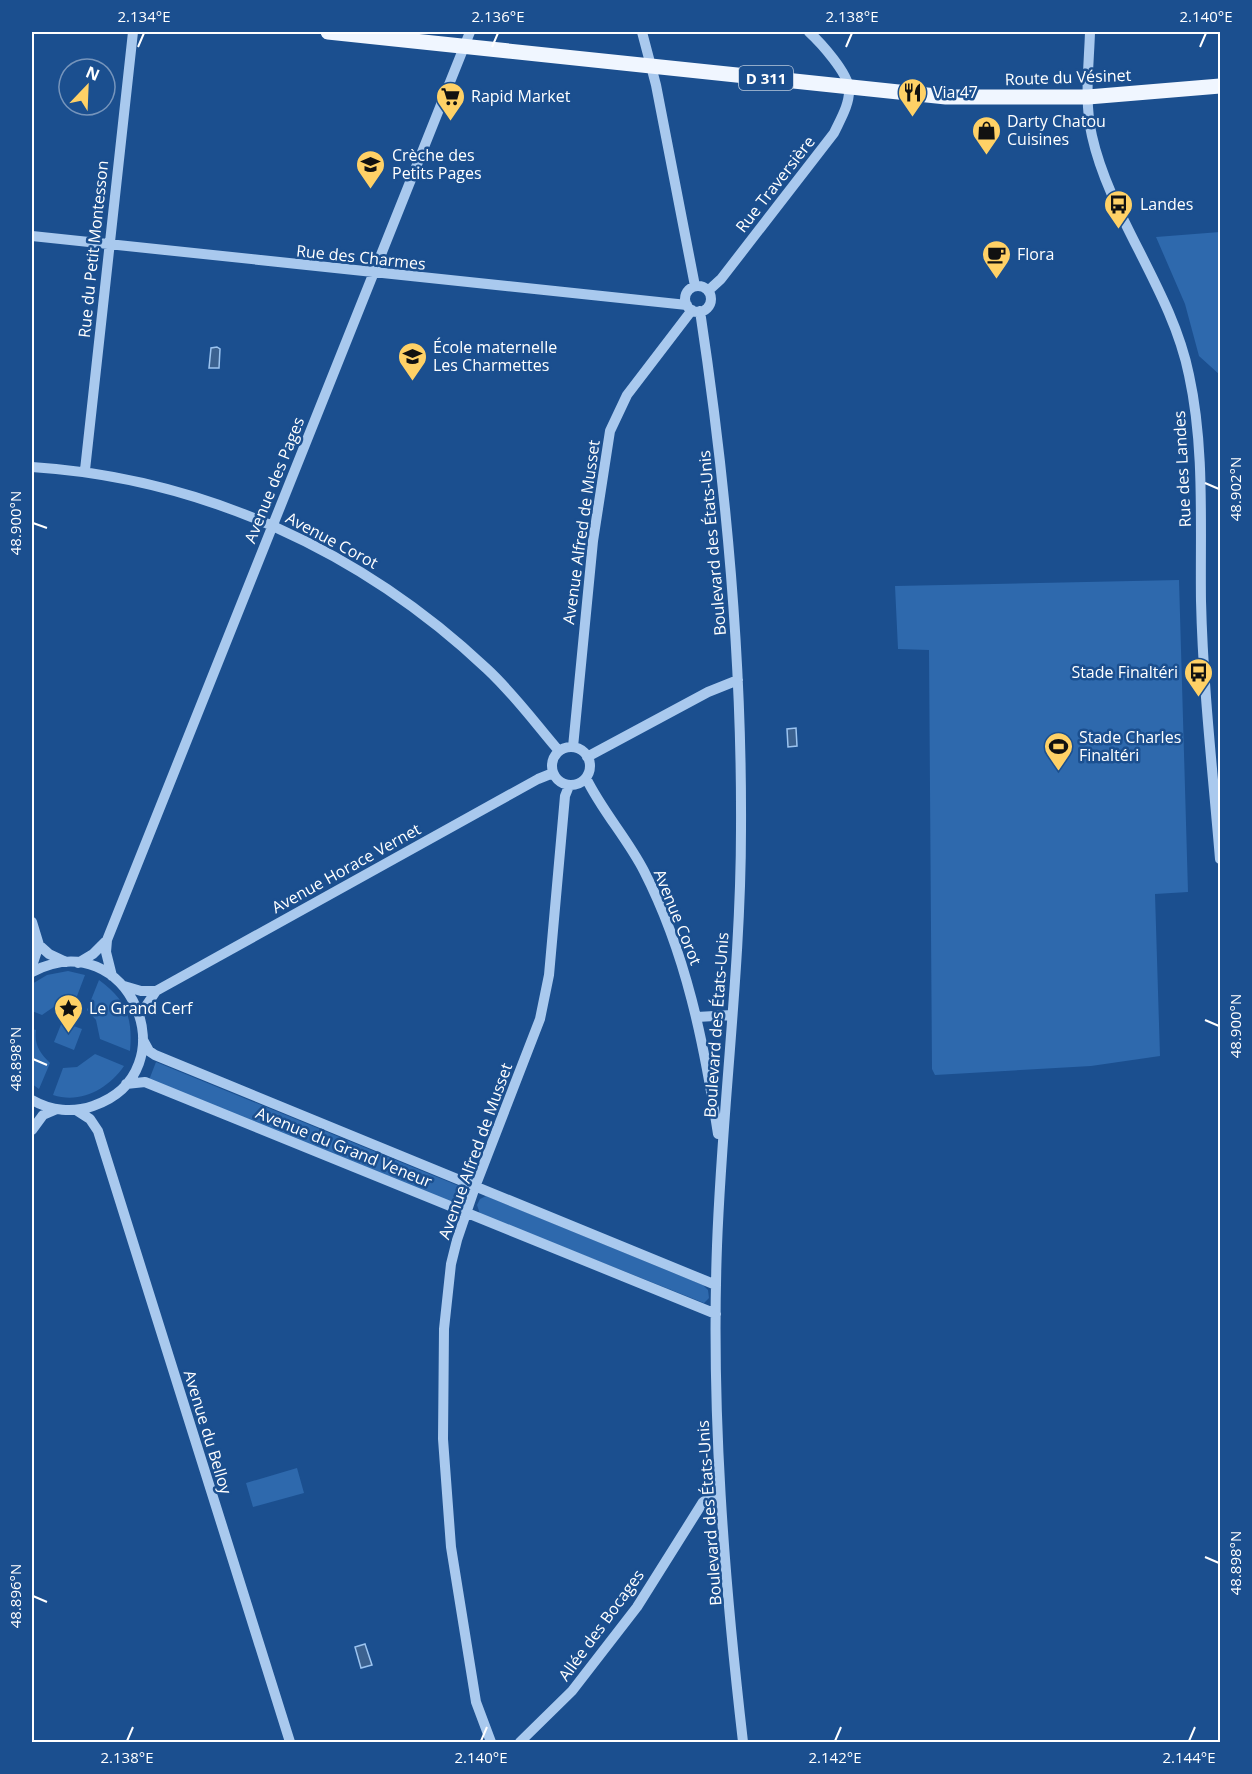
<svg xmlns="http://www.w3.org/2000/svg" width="1252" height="1774" font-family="'Open Sans',sans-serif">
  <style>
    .green { fill: #2e69ad }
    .water { fill: #3c6290; stroke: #9cc4f0; stroke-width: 1.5 }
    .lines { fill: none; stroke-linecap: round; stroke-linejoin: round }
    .minor { stroke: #a9c9ee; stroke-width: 10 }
    .major { stroke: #f0f6ff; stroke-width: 15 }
    .ticks { fill: none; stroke: #fff; stroke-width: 2 }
    .labels { text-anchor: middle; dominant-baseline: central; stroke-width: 5; stroke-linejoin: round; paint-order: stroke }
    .shield { fill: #1b4f8f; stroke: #bbcadd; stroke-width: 1.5 }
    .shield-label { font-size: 15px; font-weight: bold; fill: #fff }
    .street-label { font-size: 16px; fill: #fff; stroke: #1b4f8f }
    .poi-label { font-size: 16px; fill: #fff; stroke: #1b4f8f; text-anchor: start }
    .neatline { fill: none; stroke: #fff; stroke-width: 2 }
    .ticks-label { font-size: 15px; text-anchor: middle; fill: #fff }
  </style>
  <rect width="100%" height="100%" fill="#1b4f8f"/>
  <!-- green -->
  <path class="green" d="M 1220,232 L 1220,375 L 1199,356 L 1185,304 L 1156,237 Z
    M 1179,580 L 1188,892 L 1155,894 L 1160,1056 L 1091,1066 L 935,1075 L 932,1069 L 929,650 L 898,649 L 895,586 Z
    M 68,971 L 85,975 L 74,1004 L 55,1006 L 42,1015 L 32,1011 L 32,984 L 47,975 Z
    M 99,980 C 126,1000 133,1017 130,1051 L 100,1039 L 96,1020 L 87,1010 Z
    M 62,1022 L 82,1029 L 74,1050 L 54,1042 Z
    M 32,1029 L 36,1030 C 34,1045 40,1053 50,1063 L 39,1089 L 32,1084 Z
    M 95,1054 L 124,1066 C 108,1089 81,1104 53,1095 L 63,1068 L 77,1067 Z
    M 156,1062 L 459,1186 L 462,1197 L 453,1203 L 149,1080 Z
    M 486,1196 L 703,1285 L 708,1290 L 709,1298 L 704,1303 L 480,1214 L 477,1205 L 480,1199 Z
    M 297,1468 L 304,1493 L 253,1507 L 246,1483 Z"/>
  <!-- water -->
  <path class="water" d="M 217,347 L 220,349 L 219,368 L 209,368 L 211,348 Z
    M 796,728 L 797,746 L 788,747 L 787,729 Z
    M 365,1644 L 372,1665 L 361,1668 L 355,1647 Z"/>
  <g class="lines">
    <!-- minor -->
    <path class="minor" d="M 642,32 L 656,85 L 695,286
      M 1090,32 C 1089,65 1084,102 1092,136 C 1110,217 1172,291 1189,375 C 1205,448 1200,527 1201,601 C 1203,687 1213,774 1220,859
      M 32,236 L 687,305
      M685 299a13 13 0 1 1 26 0a13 13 0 1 1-26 0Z
      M 709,290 L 721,279 L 834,133 C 840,120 850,104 849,89 C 848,73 821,43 809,32
      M 700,311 C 726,483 742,655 741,829 C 741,968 722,1107 717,1246 C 711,1412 724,1578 743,1742
      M 32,467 C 203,478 362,551 487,669 C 514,694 535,723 559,751
      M 85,470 L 133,32
      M552 766a19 19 0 1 1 38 0a19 19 0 1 1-38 0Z
      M 573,747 L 593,541 L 610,431 L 627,395 L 692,310
      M 587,757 L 708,692 L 738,680
      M 586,778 C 602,811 627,838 644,871 C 686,953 704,1043 718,1134
      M 32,922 L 39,945 L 32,966
      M 39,945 L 49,954 L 66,962
      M 78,963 L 93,954 L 107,940
      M 32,972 C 129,921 192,1072 93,1106 C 73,1113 51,1111 32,1100
      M 112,976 L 106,952 L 107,940 L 470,32
      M 124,986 L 141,991 L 156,991
      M 140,1015 L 156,991 L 538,779 L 553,773
      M 697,1017 L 732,1015
      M 143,1040 L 149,1051 L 155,1055 L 716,1285
      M 126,1084 L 145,1082 L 716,1314
      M 76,1110 L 90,1119 L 98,1131 L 290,1742
      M 32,1130 L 43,1115 L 57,1109
      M 491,1742 L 476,1702 L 451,1547 L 443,1439 L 444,1329 L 451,1264 L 457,1240 L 475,1187 L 540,1019 L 549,975 L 565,796 L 569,786
      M 520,1742 L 572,1691 L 637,1607 L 703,1502 L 713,1495 L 720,1494"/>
    <!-- major -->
    <path class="major" d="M 328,32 L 946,97 L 1088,97 L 1220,86"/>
  </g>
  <!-- ticks -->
  <path class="ticks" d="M 138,47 L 144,33M 492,47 L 498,33M 846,47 L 852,33M 1200,47 L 1206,33M 1205,483 L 1219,489M 33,523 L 47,528M 1205,1020 L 1219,1026M 33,1059 L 47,1065M 1205,1557 L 1219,1563M 33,1596 L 47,1602M 127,1741 L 133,1727M 481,1741 L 487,1727M 835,1741 L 841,1727M 1189,1741 L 1195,1727"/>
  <!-- icons -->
  <defs>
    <symbol id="restaurant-pin" viewBox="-11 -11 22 30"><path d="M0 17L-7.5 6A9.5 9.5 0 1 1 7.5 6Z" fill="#ffd166" stroke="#1b4f8f"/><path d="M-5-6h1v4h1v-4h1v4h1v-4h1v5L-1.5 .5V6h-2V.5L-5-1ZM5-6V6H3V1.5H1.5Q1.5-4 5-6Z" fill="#111"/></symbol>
    <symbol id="supermarket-pin" viewBox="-11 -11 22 30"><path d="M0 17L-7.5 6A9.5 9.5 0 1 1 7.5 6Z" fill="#ffd166" stroke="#1b4f8f"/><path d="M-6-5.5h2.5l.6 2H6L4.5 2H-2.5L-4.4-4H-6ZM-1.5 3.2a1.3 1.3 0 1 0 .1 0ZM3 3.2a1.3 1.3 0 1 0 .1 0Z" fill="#111"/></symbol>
    <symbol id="shop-pin" viewBox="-11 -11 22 30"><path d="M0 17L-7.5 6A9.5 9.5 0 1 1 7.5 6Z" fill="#ffd166" stroke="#1b4f8f"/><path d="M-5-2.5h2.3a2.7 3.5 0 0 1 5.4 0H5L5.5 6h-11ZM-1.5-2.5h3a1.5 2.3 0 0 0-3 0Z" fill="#111"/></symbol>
    <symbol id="school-pin" viewBox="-11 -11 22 30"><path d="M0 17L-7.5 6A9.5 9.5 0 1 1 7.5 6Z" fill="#ffd166" stroke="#1b4f8f"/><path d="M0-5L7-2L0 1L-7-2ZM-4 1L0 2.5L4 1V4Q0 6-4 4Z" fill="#111"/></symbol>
    <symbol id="bus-pin" viewBox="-11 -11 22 30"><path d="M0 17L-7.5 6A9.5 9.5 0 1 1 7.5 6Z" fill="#ffd166" stroke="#1b4f8f"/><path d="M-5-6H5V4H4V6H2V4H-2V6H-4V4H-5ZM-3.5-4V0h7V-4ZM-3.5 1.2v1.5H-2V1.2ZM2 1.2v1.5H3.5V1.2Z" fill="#111"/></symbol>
    <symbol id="cafe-pin" viewBox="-11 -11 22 30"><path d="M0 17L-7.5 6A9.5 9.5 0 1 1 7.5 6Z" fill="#ffd166" stroke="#1b4f8f"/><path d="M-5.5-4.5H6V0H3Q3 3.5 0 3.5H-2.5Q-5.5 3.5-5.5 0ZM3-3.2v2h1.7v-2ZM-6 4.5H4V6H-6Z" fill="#111"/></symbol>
    <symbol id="stadium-pin" viewBox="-11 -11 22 30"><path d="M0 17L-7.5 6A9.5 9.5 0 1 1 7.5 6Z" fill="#ffd166" stroke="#1b4f8f"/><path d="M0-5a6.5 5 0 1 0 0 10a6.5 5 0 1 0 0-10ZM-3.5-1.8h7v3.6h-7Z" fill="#111"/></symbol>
    <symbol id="sight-pin" viewBox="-11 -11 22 30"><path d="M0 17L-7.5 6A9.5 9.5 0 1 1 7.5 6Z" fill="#ffd166" stroke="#1b4f8f"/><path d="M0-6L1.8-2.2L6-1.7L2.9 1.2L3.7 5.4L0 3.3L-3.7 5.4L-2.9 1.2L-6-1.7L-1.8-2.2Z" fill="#111"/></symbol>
  </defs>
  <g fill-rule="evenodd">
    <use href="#restaurant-pin" x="896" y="76" width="33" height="45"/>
    <use href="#supermarket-pin" x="434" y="80" width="33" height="45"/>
    <use href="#shop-pin" x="970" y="114" width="33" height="45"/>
    <use href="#school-pin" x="354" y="148" width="33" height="45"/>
    <use href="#bus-pin" x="1102" y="188" width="33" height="45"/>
    <use href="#cafe-pin" x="980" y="238" width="33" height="45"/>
    <use href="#school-pin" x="396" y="340" width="33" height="45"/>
    <use href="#bus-pin" x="1182" y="656" width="33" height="45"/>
    <use href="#stadium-pin" x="1042" y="730" width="33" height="45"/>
    <use href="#sight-pin" x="52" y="992" width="33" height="45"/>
  </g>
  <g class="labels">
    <!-- shield labels -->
    <rect class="shield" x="739" y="66" width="54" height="24" rx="4.5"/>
    <g class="shield-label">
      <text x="766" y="78">D 311</text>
    </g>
    <!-- street labels -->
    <g class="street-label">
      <text transform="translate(1068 77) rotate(-2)">Route du Vésinet</text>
      <text transform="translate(775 184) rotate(-52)">Rue Traversière</text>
      <text transform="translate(93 249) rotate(-84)">Rue du Petit Montesson</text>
      <text transform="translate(361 257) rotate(6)">Rue des Charmes</text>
      <text transform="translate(1182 469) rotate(-93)">Rue des Landes</text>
      <text transform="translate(274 480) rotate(-68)">Avenue des Pages</text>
      <text transform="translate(581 532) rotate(-82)">Avenue Alfred de Musset</text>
      <text transform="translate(332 540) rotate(28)">Avenue Corot</text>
      <text transform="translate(712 543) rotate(-95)">Boulevard des États-Unis</text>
      <text transform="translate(346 868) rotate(-29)">Avenue Horace Vernet</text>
      <text transform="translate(678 917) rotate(68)">Avenue Corot</text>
      <text transform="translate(716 1025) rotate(-86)">Boulevard des États-Unis</text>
      <text transform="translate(344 1147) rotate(22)">Avenue du Grand Veneur</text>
      <text transform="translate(475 1151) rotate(-70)">Avenue Alfred de Musset</text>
      <text transform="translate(208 1432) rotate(73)">Avenue du Belloy</text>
      <text transform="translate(709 1513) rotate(-94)">Boulevard des États-Unis</text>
      <text transform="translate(601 1625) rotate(-54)">Allée des Bocages</text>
    </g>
    <!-- poi labels -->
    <g class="poi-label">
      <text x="933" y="92">Via 47</text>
      <text x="471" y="96">Rapid Market</text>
      <text x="1007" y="121">Darty Chatou<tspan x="1007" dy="18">Cuisines</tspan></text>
      <text x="392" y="155">Crèche des<tspan x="392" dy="18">Petits Pages</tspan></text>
      <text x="1140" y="204">Landes</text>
      <text x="1017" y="254">Flora</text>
      <text x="433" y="347">École maternelle<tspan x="433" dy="18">Les Charmettes</tspan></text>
      <text x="1178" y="672" text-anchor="end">Stade Finaltéri</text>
      <text x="1079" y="737">Stade Charles<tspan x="1079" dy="18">Finaltéri</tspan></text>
      <text x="89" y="1008">Le Grand Cerf</text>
    </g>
  </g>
  <!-- border -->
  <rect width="1252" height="1774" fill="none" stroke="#1b4f8f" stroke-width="66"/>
  <!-- north arrow -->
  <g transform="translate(87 87) rotate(23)"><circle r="28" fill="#1b4f8f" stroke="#7695bc" stroke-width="1.5"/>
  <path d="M0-4.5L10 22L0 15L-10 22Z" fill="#ffd166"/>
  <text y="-9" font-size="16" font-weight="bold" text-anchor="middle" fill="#ffffff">N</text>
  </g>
  <rect x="33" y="33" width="1186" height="1708" class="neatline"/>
  <g class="ticks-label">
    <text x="144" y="22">2.134°E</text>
    <text x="498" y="22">2.136°E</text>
    <text x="852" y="22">2.138°E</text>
    <text x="1206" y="22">2.140°E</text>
    <text transform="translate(1236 489) rotate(-90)" y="5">48.902°N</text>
    <text transform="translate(16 523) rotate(-90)" y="5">48.900°N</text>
    <text transform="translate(1236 1026) rotate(-90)" y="5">48.900°N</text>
    <text transform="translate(16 1059) rotate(-90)" y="5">48.898°N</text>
    <text transform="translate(1236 1563) rotate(-90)" y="5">48.898°N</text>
    <text transform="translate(16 1596) rotate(-90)" y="5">48.896°N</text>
    <text x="127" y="1763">2.138°E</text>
    <text x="481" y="1763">2.140°E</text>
    <text x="835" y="1763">2.142°E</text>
    <text x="1189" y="1763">2.144°E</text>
  </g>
</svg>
